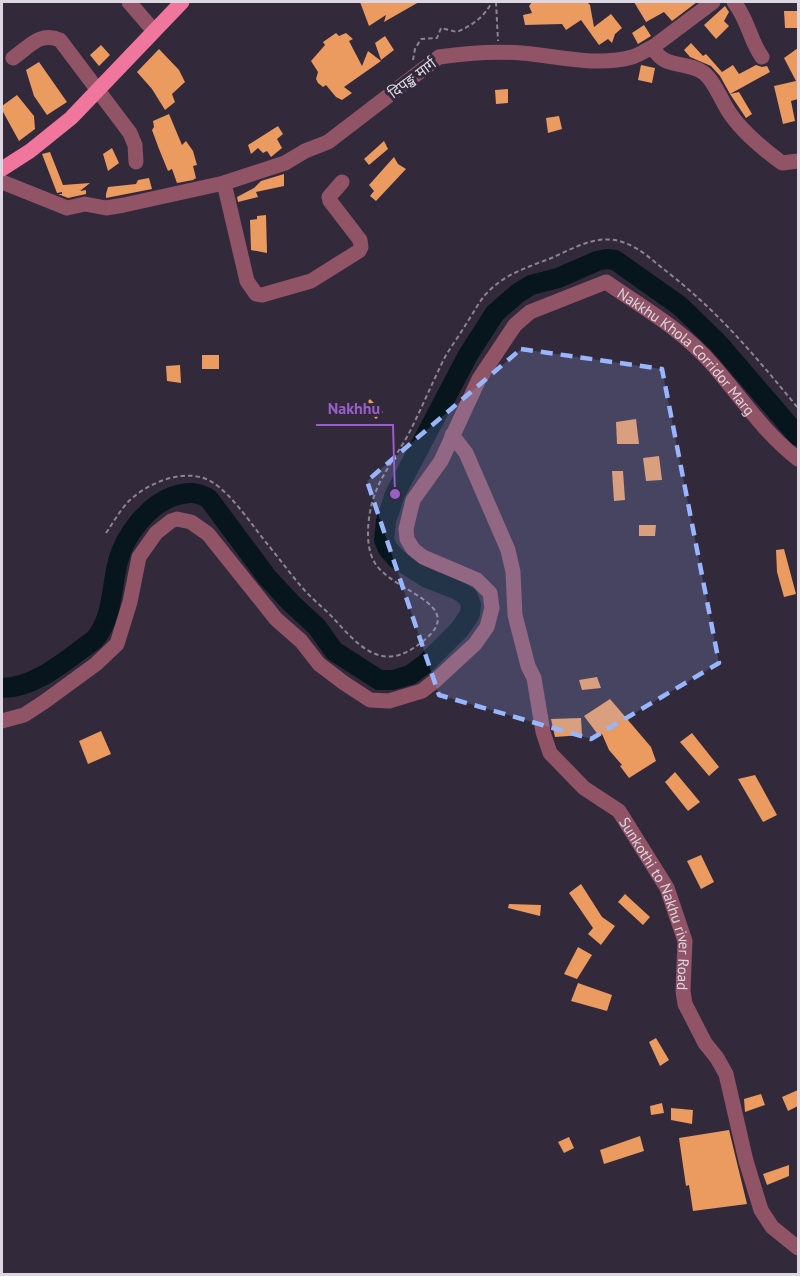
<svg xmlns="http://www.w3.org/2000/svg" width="800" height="1276" font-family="'PT Sans','Noto Sans Devanagari',sans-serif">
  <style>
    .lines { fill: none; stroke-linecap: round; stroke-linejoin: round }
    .river { stroke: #07151c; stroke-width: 20 }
    .building { fill: #eb9a60 }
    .path { stroke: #8b8492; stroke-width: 2; stroke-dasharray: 4.5 3; stroke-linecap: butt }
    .minor { stroke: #905466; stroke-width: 15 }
    .major { stroke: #f0769d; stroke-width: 15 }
    .marked { fill: #98b6fd; fill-opacity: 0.2; stroke: #98b6fd; stroke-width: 4.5; stroke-dasharray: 12 8; stroke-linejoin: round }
    .labels { text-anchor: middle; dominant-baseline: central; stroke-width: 6; stroke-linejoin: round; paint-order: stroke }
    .street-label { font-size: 15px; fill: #ddd7e2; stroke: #32293a }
    .leader { fill: none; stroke: #985fca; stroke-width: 2 }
    .callout-dot { fill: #985fca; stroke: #32293a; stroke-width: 2 }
    .callout-label { font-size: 16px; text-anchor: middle; font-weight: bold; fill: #985fca; stroke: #32293a; stroke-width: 6; stroke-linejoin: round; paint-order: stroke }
  </style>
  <rect width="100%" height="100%" fill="#32293a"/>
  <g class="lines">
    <!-- river -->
    <path class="river" d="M 2,688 C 36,688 67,659 94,640 C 113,619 111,588 118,561 C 125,535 148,505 174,496 C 187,492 197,491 209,499 L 267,577 L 291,603 L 317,627 L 334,651 L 379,680 L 393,680 L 410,675 L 425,664 L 460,629 L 470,614 L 471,605 L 468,597 L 458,590 L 427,578 L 397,559 L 388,549 L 384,540 L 386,521 L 395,494 L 468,355 L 495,313 L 518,293 L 531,285 L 558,278 L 597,261 L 607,259 L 615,260 L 680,306 L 719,344 L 798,436"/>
  </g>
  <!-- building -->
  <path class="building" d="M 360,2 L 419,2 L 384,22 L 386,15 L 369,26 Z
    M 532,2 L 587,2 L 590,5 L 594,27 L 611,14 L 622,28 L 615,34 L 612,43 L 608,39 L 599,45 L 581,20 L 566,30 L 562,24 L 525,25 L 523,15 L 532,13 L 529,6 Z
    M 634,2 L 697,2 L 672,21 L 664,12 L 646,22 Z
    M 725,6 L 729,12 L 724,21 L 729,26 L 716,39 L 704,25 Z
    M 784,11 L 798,11 L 798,28 L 785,28 Z
    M 644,25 L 651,36 L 638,44 L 632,33 Z
    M 336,33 L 339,36 L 346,33 L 353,39 L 349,41 L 362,66 L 368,51 L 381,61 L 344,87 L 352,93 L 342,100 L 336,97 L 326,85 L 323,87 L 318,83 L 316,79 L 318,72 L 311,61 L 325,45 L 323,42 Z
    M 385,36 L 394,50 L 381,60 L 375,43 Z
    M 691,43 L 703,56 L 706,54 L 722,72 L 733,65 L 739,74 L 756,65 L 762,67 L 767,66 L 770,72 L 730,94 L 720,76 L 711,66 L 690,57 L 684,50 Z
    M 101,45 L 110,55 L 99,66 L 90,55 Z
    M 798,48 L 798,99 L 791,101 L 795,121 L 783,124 L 774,86 L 796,81 L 784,58 Z
    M 159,49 L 179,70 L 185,82 L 172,94 L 175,102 L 165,110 L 152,89 L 137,72 Z
    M 39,62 L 67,102 L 47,115 L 34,96 L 26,70 Z
    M 641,65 L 655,68 L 652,83 L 638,80 Z
    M 508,89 L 508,103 L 496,104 L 495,90 Z
    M 739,92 L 752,114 L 746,118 L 730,94 Z
    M 17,95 L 34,116 L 35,129 L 19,141 L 2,110 L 2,106 Z
    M 169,114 L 182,145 L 186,141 L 193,151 L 197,165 L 193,166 L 196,178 L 193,180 L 177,183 L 172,169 L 168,171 L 159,149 L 152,130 L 154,127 L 153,121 Z
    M 559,116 L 562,129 L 548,133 L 546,118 Z
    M 278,126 L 283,134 L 277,139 L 282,148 L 271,157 L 267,151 L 263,153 L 258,148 L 251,154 L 248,145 Z
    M 384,141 L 388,149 L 369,165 L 364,159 Z
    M 112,148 L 119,163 L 108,171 L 103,154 Z
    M 50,152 L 63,185 L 90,183 L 80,191 L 86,190 L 86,194 L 68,198 L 58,194 L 62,194 L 62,192 L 57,193 L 42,154 Z
    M 394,157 L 398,164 L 406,169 L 376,201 L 370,196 L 374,191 L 369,185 Z
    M 284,174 L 284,186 L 256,192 L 258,197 L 238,202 L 237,197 L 254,188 L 261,181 Z
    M 149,178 L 152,189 L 106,198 L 106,194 L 108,187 L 136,184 L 138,180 Z
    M 266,215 L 267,253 L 251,250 L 250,220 L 257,219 L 257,216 Z
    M 202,355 L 219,355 L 219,369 L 202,369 Z
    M 180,365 L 181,383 L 167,381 L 166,366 Z
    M 370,399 L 383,412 L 376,419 L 363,407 Z
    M 636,419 L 639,444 L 617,444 L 616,422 Z
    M 659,456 L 662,480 L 646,481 L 643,458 Z
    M 612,471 L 623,471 L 625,500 L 614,501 Z
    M 639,525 L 656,525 L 655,536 L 639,536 Z
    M 784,549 L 796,594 L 784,597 L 777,572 L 776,550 Z
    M 597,677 L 601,688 L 582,690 L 579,680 Z
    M 610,699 L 651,747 L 656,761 L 629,778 L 620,766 L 622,765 L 609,750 L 602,734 L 599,736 L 584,716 Z
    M 581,718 L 582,735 L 555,737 L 551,719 Z
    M 101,731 L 111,754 L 88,764 L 79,741 Z
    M 692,733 L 719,767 L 709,776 L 680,742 Z
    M 675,772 L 700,802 L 688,811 L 665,782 Z
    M 755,775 L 777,815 L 763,822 L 738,779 Z
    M 701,855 L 714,882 L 701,889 L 687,861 Z
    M 581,884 L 602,917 L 615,926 L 601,945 L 588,934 L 593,928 L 569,893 Z
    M 625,894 L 650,917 L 643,925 L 618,902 Z
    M 509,904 L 541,905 L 540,916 L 508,908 Z
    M 578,947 L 592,955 L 577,979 L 564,974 Z
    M 578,983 L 612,995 L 607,1011 L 571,1001 Z
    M 656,1038 L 669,1060 L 660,1066 L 649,1042 Z
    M 798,1090 L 798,1106 L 788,1111 L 782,1097 Z
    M 761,1094 L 765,1105 L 745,1112 L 744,1099 Z
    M 662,1103 L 664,1113 L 651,1115 L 650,1106 Z
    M 671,1108 L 693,1110 L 692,1124 L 671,1120 Z
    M 729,1130 L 747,1204 L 693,1211 L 689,1185 L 686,1186 L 679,1138 Z
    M 640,1136 L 644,1151 L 604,1164 L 600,1150 Z
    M 569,1137 L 574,1148 L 564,1153 L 558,1142 Z
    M 789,1165 L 789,1176 L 767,1185 L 763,1174 Z"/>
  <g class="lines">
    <!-- path -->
    <path class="path" d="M 496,2 L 498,41
      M 413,60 L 415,49 L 421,39 L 437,38 L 441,28 L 457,32 C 473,25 484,17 492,2
      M 106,533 C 113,523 119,512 127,503 C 146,483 186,466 212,482 C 233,495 253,527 269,546 C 282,562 294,579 308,594 C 317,603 327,611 335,620 C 356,643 379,670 412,649 C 478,607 399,595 377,566 C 366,552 367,529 370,512 C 375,482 393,462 408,435 C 421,410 432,383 445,357 C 452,345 461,333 468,321 C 474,312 479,302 485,295 C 503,275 525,268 549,259 C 573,249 598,232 625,243 C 640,248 653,261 666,271 C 719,312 756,357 798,408"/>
    <!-- minor -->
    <g class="minor">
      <path d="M 129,2 L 154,31"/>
      <path d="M 734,2 C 749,21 749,39 762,57"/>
      <path d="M 653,47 L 713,2"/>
      <path d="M 13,58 C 29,47 40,31 60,40 L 130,133 L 135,145 L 136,162"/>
      <path d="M 2,182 L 67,208 L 85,204 L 106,208 L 124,205 L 224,183 L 285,163 L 305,151 L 328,142 L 439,57 C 466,53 494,51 522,53 C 557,56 597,67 632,57 C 639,55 646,50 653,47 C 663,70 687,60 704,73 C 715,82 721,100 729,112 C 742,132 763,149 782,163 L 798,161"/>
      <path d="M 224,183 L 247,281 L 256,294 L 262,295 L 311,281 L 359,251 L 361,247 L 360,240 L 330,201 L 329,197 L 342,182"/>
      <path id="s1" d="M 452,435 L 466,453 L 508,550 L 513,572 L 515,615 L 528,666 L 534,678 L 543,732 L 550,753 L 584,788 L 619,811 L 667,888 L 685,941 L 683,991 L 685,1004 L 705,1043 L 717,1058 L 726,1074 L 746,1161 L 761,1210 L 772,1227 L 798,1248"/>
      <path id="s2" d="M 2,721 L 24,715 L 44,702 L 96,664 L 117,644 L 130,602 L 139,557 L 156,533 L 171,521 L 177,519 L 191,522 L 208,534 L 276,619 L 301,641 L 319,664 L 344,683 L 370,700 L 389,701 L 422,691 L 436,680 L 475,644 L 487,627 L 492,608 L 490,593 L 477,580 L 423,557 L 413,549 L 407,539 L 406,529 L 413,500 L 441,461 L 479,379 L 515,325 L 530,312 L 606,282 C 642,307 683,330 712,364 C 741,397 763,432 798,459"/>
    </g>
    <!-- major -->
    <path class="major" d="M 2,169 L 30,151 L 71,118 L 182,2"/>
  </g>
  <!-- marked area -->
  <path class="marked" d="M 521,349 L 662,369 L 719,663 L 591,739 L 439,695 L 367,481 Z"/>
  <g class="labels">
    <!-- street labels -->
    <g class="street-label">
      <text transform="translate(412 78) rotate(-37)">दिपङ्ख मार्ग</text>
      <text stroke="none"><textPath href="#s2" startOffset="1287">Nakkhu Khola Corridor Marg</textPath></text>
      <text stroke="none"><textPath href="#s1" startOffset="530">Sunkothi to Nakhu river Road</textPath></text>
    </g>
  </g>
  <!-- callouts -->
  <path class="leader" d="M395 494L393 425H316"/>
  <circle class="callout-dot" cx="395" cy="494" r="6"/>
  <g class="callout-label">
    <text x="354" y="414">Nakhhu</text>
  </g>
  <!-- border -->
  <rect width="800" height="1276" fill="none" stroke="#ddd7e2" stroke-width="6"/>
</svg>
